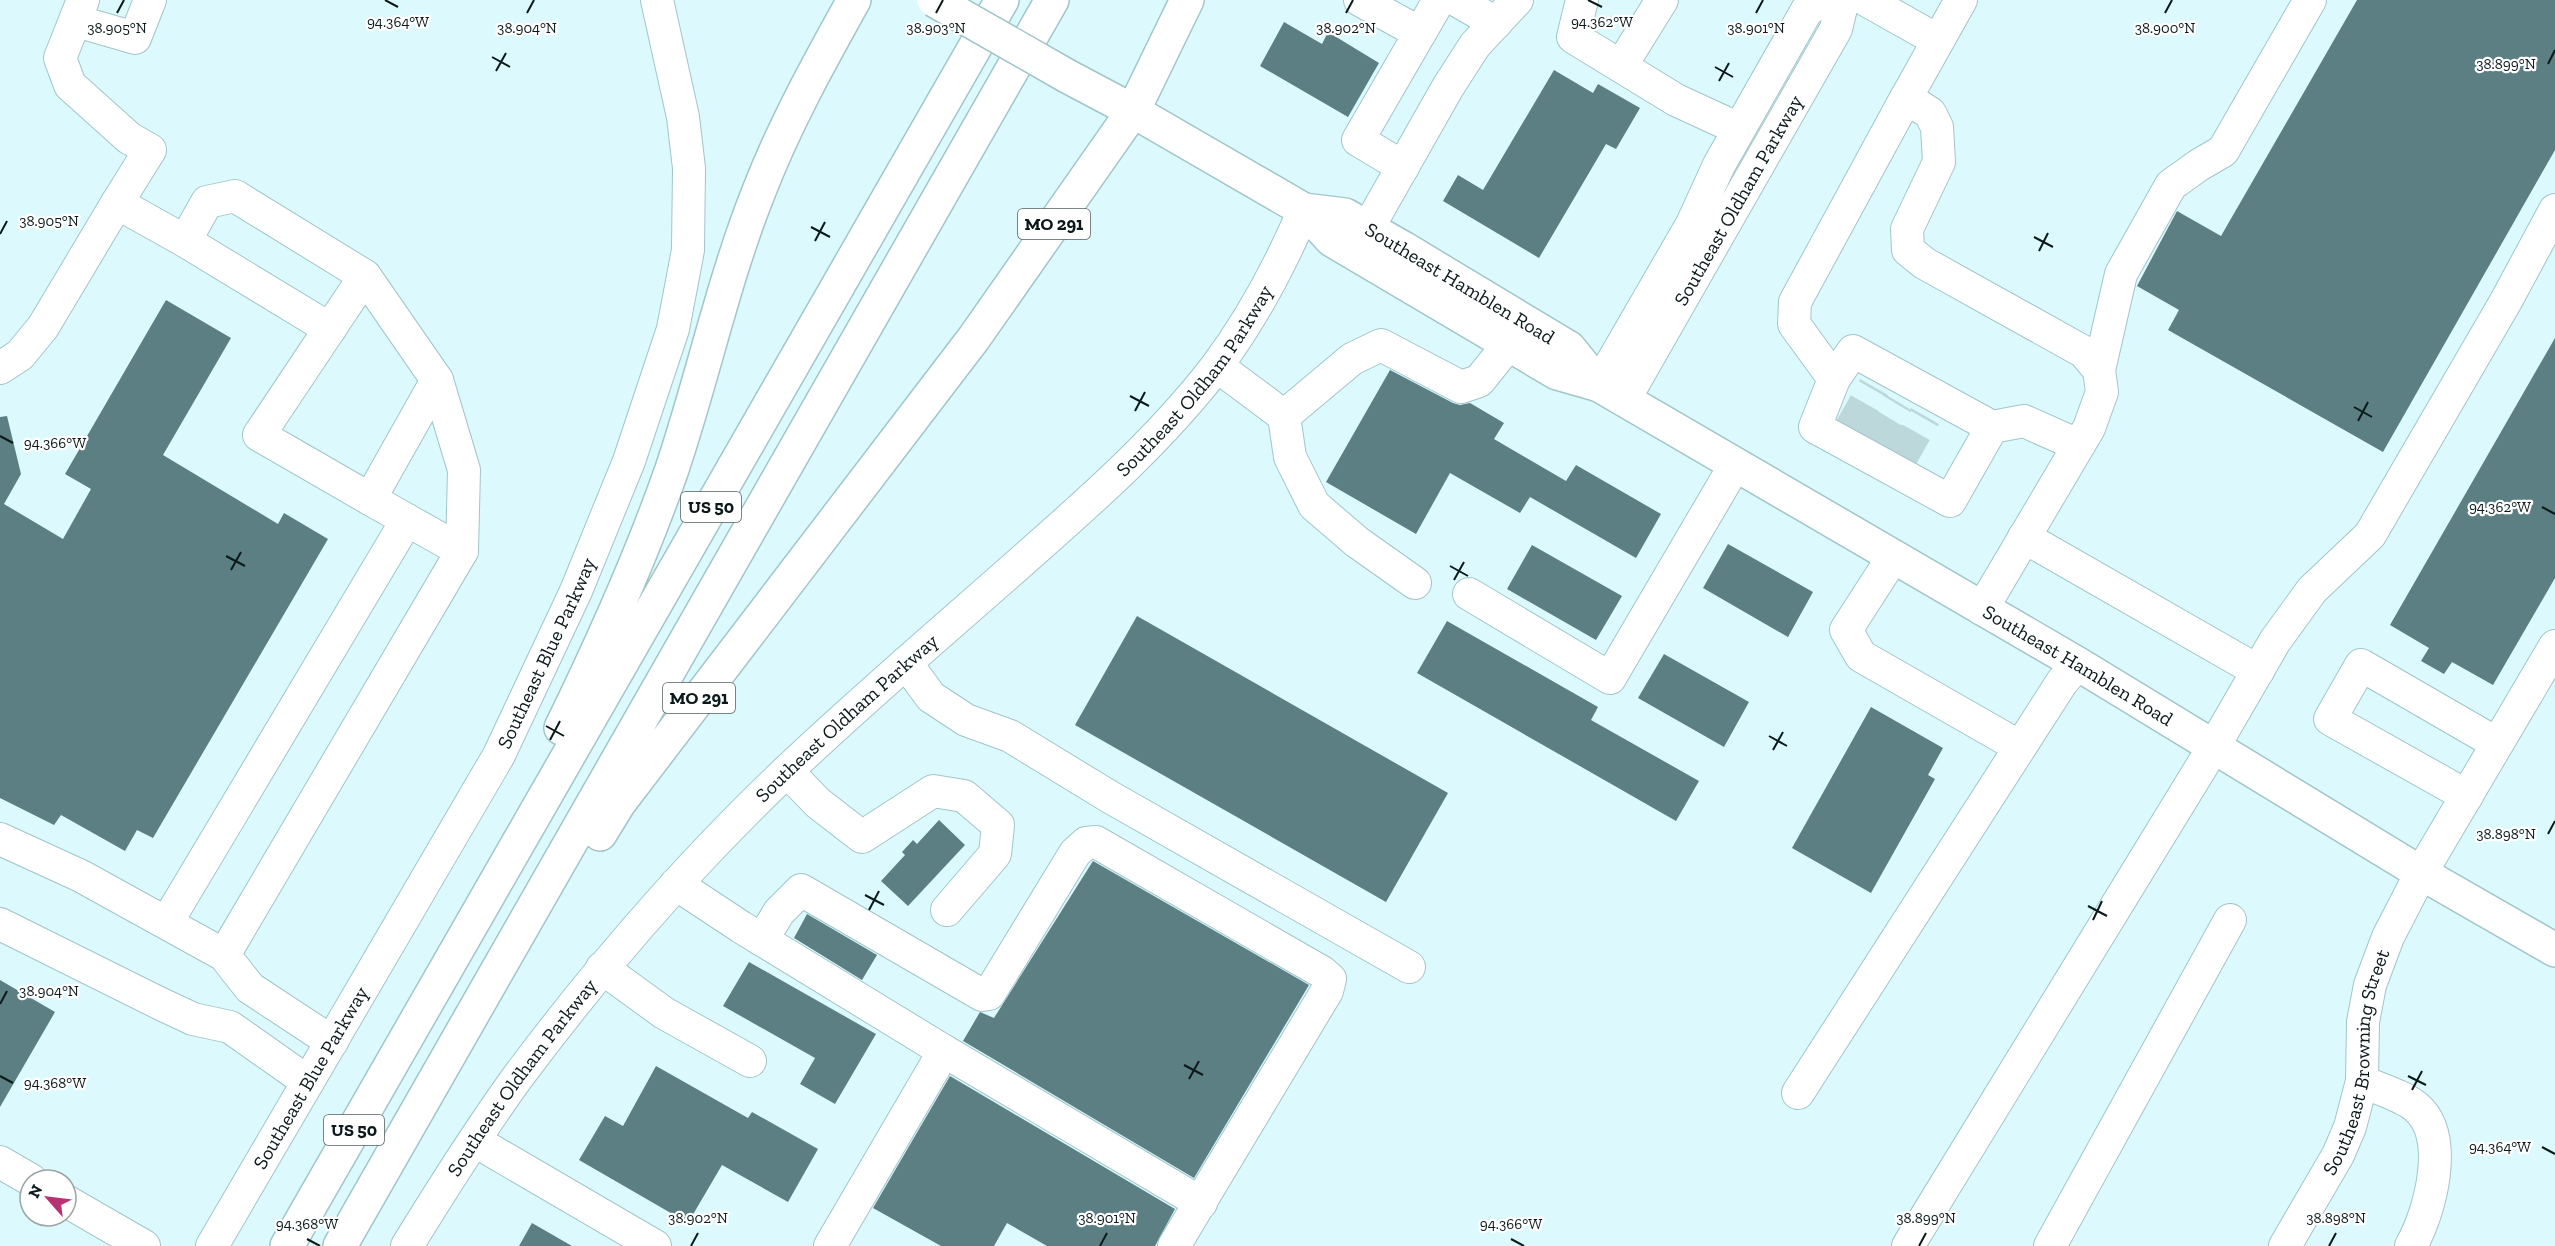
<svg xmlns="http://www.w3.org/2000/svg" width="2555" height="1246" font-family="'Zilla Slab',serif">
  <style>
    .building { fill: #5c7f83 }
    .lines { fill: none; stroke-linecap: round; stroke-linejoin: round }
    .minor-tunnel { stroke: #bdd8db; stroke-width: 32; stroke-dasharray: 32 16; stroke-linecap: butt }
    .minor-casing { stroke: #a1c5c9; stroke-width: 34 }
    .major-casing { stroke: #a1c5c9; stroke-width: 36 }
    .highway-casing { stroke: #a1c5c9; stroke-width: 36 }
    .minor { stroke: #fff; stroke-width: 32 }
    .major { stroke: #fff; stroke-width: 33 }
    .highway { stroke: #fff; stroke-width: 33 }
    .major-bridge-casing { stroke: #a1c5c9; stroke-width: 36; stroke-linecap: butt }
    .major-bridge { stroke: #fff; stroke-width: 33 }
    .ticks { fill: none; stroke: #0b191a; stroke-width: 2 }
    .labels { text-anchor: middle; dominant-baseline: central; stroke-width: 4.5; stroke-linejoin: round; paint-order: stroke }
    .shield { fill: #fff; stroke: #545e5f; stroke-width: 1.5 }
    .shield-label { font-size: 18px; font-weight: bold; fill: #0b191a }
    .street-label { font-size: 20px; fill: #0b191a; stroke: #fff }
    .ticks-label { font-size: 15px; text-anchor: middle; fill: #0b191a; stroke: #fff; stroke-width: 4.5; stroke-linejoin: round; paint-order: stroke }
  </style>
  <rect width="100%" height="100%" fill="#dcfafd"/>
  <!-- building -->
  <path class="building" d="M 2357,0 L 2555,0 L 2555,150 L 2383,452 L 2168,330 L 2179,310 L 2137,286 L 2177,211 L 2221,236 Z
    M 1284,22 L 1322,44 L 1328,32 L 1379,63 L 1348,117 L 1260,66 Z
    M 1554,70 L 1593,93 L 1598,84 L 1640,108 L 1616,149 L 1606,144 L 1539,258 L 1443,201 L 1458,175 L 1483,190 Z
    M 166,300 L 231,338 L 163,455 L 278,524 L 284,513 L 328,539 L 153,838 L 137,830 L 125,851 L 61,815 L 54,825 L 0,798 L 0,417 L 7,416 L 21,474 L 4,504 L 63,539 L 91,489 L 65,474 Z
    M 2555,338 L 2555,578 L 2493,685 L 2452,662 L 2444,674 L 2421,661 L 2429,648 L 2390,625 Z
    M 1390,370 L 1453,403 L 1460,405 L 1470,403 L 1504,423 L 1494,439 L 1566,481 L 1576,465 L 1661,514 L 1636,558 L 1530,497 L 1520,513 L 1450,473 L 1416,534 L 1326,482 Z
    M 1728,544 L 1813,592 L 1788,637 L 1703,588 Z
    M 1532,545 L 1622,596 L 1596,640 L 1507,589 Z
    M 1137,616 L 1448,793 L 1386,902 L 1075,725 Z
    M 1447,621 L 1598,707 L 1591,720 L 1699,781 L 1676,821 L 1417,673 Z
    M 1664,654 L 1749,702 L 1724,747 L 1638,698 Z
    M 1871,707 L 1943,748 L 1928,775 L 1935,779 L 1871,893 L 1792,848 Z
    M 939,820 L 965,845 L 908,906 L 881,881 L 905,855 L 902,852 L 913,840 L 917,844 Z
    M 1093,861 L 1309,985 L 1194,1178 L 963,1041 L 980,1012 L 994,1018 Z
    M 807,914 L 877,955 L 862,980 L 794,938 Z
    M 749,962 L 876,1034 L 835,1104 L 800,1084 L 815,1058 L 723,1006 Z
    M 0,980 L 55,1012 L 0,1107 Z
    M 656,1066 L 748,1118 L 752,1112 L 818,1149 L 788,1202 L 722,1165 L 688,1223 L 579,1160 L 605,1116 L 623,1126 Z
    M 950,1076 L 1175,1209 L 1155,1246 L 1047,1246 L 1007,1223 L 994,1246 L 941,1246 L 873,1208 Z
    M 532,1223 L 572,1246 L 519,1246 Z"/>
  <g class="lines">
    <!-- minor-tunnel -->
    <path class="minor-tunnel" d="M 1849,431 L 1874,387
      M 1872,445 L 1898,402
      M 1900,460 L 1925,416"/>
    <defs>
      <g id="minor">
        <path d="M 83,0 L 60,58 L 70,85 L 129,138 L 150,150 L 117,203 L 185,241 L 207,202 L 235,196 L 365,276 L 437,380 L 464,470 L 462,551 L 224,955"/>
        <path d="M 1360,0 L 1420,33 L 1358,140 L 1403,167"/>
        <path d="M 1456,0 L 1496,23"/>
        <path d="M 1582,0 L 1573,37 L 1676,100 L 1739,129"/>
        <path d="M 1866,0 L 1937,40"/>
        <path d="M 1961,0 L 1906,98 L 1930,113 L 1937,127 L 1939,162 L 1907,229 L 1908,250 L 1924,263 L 2084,352 L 2099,370 L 2102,392 L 2089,428 L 1982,609"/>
        <path d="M 76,21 L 135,38 L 150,0"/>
        <path d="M 1420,33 L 1439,0"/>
        <path d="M 1621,66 L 1662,0"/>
        <path d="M 1906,98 L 1795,302 L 1794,324 L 1834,379 L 1815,427 L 1950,501 L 1992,427 L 2024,421 L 2078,445"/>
        <path d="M 1368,228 L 1448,87 L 1475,45 L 1517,0"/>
        <path d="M 185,241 L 330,329"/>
        <path d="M 365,276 L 259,435 L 370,499 L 437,380"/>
        <path d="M 1217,366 L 1284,416 L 1352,359 L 1381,345 L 1461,387 L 1479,381 L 1508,345"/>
        <path d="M 0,368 L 20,355 L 43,327 L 117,203"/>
        <path d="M 2099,370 L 2121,274 L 2171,185 L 2199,165 L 2223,151 L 2310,0"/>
        <path d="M 1834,379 L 1853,351 L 1992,427"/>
        <path d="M 1599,385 L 1692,224 L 1719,165 L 1807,10 L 1825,0"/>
        <path id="s1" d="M 1624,400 L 1836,29 L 1843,0"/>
        <path d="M 1284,416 L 1290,457 L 1314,505 L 1357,542 L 1415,583"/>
        <path d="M 407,520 L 462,551"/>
        <path d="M 2024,537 L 2258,671"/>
        <path d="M 1893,557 L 1846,630 L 1861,656 L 2020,747"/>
        <path d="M 1469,594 L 1610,678 L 1735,465"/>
        <path d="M 906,663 L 931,697 L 966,720 L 1010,736 L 1110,797 L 1409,967"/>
        <path d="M 787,771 L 818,803 L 862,837 L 933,791 L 964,796 L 998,825 L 995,854 L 947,910"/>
        <path d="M 2467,796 L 2330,719 L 2361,665 L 2496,743"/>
        <path d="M 0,839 L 81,876 L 224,955 L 250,988 L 332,1042"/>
        <path d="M 676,884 L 741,927 L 944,1051 L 830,1246"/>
        <path d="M 167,922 L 407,520 L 370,499"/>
        <path d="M 0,924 L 161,1004 L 193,1019 L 230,1027 L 308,1082"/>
        <path d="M 762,940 L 779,912 L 801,890 L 982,995 L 989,994 L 1075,853 L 1086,843 L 1096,842 L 1322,972 L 1330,979 L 1327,991 L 1174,1246"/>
        <path d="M 602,968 L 664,1013 L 750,1061"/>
        <path d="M 944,1051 L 1201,1203"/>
        <path d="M 2362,1081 C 2378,1089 2402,1095 2416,1107 C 2451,1136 2430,1213 2411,1246"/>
        <path d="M 1798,1093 L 2062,682 L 2078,664"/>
        <path d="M 475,1141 L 655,1246"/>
        <path d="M 0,1162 L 31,1180"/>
        <path d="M 66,1201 L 144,1246"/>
        <path id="s2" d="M 212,1246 L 499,755 L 576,591 L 629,461 L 673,329 L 688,250 L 689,168 L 683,117 L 657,0"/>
        <path id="s3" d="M 407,1246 C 442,1189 478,1132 517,1078 C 599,968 688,865 787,771 C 866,696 949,626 1030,554 C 1096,496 1162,437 1216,367 C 1251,320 1281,264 1304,210"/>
        <path d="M 1908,1246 L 2213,748 L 2275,641 L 2312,590 L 2370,535 L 2506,301 L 2555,210"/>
        <path d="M 2050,1246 L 2230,920"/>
        <path id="s4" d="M 2285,1246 L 2338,1155 L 2350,1127 L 2362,1081 L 2363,1022 L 2370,985 L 2388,937 L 2421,873 L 2555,646"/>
      </g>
      <g id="major">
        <path d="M 1067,76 L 1133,111 L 1304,210 L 1332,240 L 1557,373 L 1599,385 L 1569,348 L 1403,248 L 1345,215 L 1304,210"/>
        <path id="s5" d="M 1599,385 L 2078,664 L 2421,873 L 2555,950"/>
      </g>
      <path id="highway" d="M 561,728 C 602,644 641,558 672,469 C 703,377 723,281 759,191 C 785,124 819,63 854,0
        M 600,834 L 619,803 L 974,338 L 1133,111 L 1187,0
        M 287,1246 L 1002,0
        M 340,1246 L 1052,0"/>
    </defs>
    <!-- minor casing -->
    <use href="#minor" class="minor-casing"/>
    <!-- major casing -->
    <use href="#major" class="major-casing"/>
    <!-- highway casing -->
    <use href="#highway" class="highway-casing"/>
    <!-- minor -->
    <use href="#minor" class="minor"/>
    <!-- major -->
    <use href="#major" class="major"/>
    <!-- highway -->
    <use href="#highway" class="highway"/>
    <defs>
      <path id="major-bridge" d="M 934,0 L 1067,76"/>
    </defs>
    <!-- major-bridge casing -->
    <use href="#major-bridge" class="major-bridge-casing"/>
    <!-- major-bridge -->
    <use href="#major-bridge" class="major-bridge"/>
  </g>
  <!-- ticks -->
  <path class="ticks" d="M 385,0 L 398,7M 1588,0 L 1602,7M 117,13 L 124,0M 527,13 L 534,0M 936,13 L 943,0M 1346,13 L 1353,0M 1756,13 L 1763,0M 2165,13 L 2172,0M 492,57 L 510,67M 2548,64 L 2555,50M 1715,67 L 1733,77M 496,71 L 506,53M 1719,81 L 1729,63M 811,227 L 830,237M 0,234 L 7,221M 2034,237 L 2053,247M 815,241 L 825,222M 2039,251 L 2048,233M 1130,396 L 1149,406M 2354,407 L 2372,417M 1135,411 L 1145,392M 2358,421 L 2368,402M 0,436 L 13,443M 2542,507 L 2555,514M 226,556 L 245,566M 1450,566 L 1468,576M 231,570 L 241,552M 1454,580 L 1464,562M 546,726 L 564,736M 1769,736 L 1787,746M 550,740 L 560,721M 1773,750 L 1783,732M 2548,834 L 2555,821M 865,895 L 884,905M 2088,906 L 2107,916M 869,910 L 879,891M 2093,920 L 2102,901M 0,1004 L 7,991M 1184,1065 L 1203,1075M 0,1076 L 13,1083M 2408,1076 L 2426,1085M 1189,1079 L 1199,1061M 2412,1090 L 2422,1071M 2542,1147 L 2555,1154M 307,1239 L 320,1246M 1511,1239 L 1524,1246M 691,1246 L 698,1233M 1100,1246 L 1107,1233M 1919,1246 L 1926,1233M 2329,1246 L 2336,1233"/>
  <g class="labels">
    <!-- shield labels -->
    <g class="shield">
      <rect x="1018" y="209" width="72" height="30" rx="4.5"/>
      <rect x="681" y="492" width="60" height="30" rx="4.5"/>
      <rect x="663" y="683" width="72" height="30" rx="4.5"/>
      <rect x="324" y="1115" width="60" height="30" rx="4.5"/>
    </g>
    <g class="shield-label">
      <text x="1054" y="224">MO 291</text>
      <text x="711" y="507">US 50</text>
      <text x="699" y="698">MO 291</text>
      <text x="354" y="1130">US 50</text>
    </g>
    <!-- street labels -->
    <g class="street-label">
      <text stroke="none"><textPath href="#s1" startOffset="230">Southeast Oldham Parkway</textPath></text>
      <text transform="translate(1460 283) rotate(31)">Southeast Hamblen Road</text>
      <text stroke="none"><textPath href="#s3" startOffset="1176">Southeast Oldham Parkway</textPath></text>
      <text stroke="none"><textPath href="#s2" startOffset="681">Southeast Blue Parkway</textPath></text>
      <text stroke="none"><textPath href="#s5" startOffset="555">Southeast Hamblen Road</textPath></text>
      <text stroke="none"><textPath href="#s3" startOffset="690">Southeast Oldham Parkway</textPath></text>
      <text stroke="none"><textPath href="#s4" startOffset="201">Southeast Browning Street</textPath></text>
      <text stroke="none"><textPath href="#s2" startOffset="195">Southeast Blue Parkway</textPath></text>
      <text stroke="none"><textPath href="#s3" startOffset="204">Southeast Oldham Parkway</textPath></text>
    </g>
  </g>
  <g class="ticks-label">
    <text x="398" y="27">94.364°W</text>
    <text x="1602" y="27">94.362°W</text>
    <text x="117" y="33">38.905°N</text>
    <text x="527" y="33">38.904°N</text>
    <text x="936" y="33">38.903°N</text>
    <text x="1346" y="33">38.902°N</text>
    <text x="1756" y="33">38.901°N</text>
    <text x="2165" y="33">38.900°N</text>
    <text x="2506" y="69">38.899°N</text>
    <text x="49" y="226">38.905°N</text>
    <text x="55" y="448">94.366°W</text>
    <text x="2500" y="512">94.362°W</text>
    <text x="2506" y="839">38.898°N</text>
    <text x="49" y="996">38.904°N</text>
    <text x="55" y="1088">94.368°W</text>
    <text x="2500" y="1152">94.364°W</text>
    <text x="698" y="1223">38.902°N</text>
    <text x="1107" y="1223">38.901°N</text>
    <text x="1926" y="1223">38.899°N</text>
    <text x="2336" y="1223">38.898°N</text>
    <text x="307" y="1229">94.368°W</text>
    <text x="1511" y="1229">94.366°W</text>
  </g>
  <!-- north arrow -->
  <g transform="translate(48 1198) rotate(298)"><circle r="28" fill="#ffffff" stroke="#9da3a3" stroke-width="1.5"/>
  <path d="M0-4.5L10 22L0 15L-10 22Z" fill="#b73173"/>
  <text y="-9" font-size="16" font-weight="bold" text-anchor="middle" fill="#0b191a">N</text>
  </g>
</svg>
